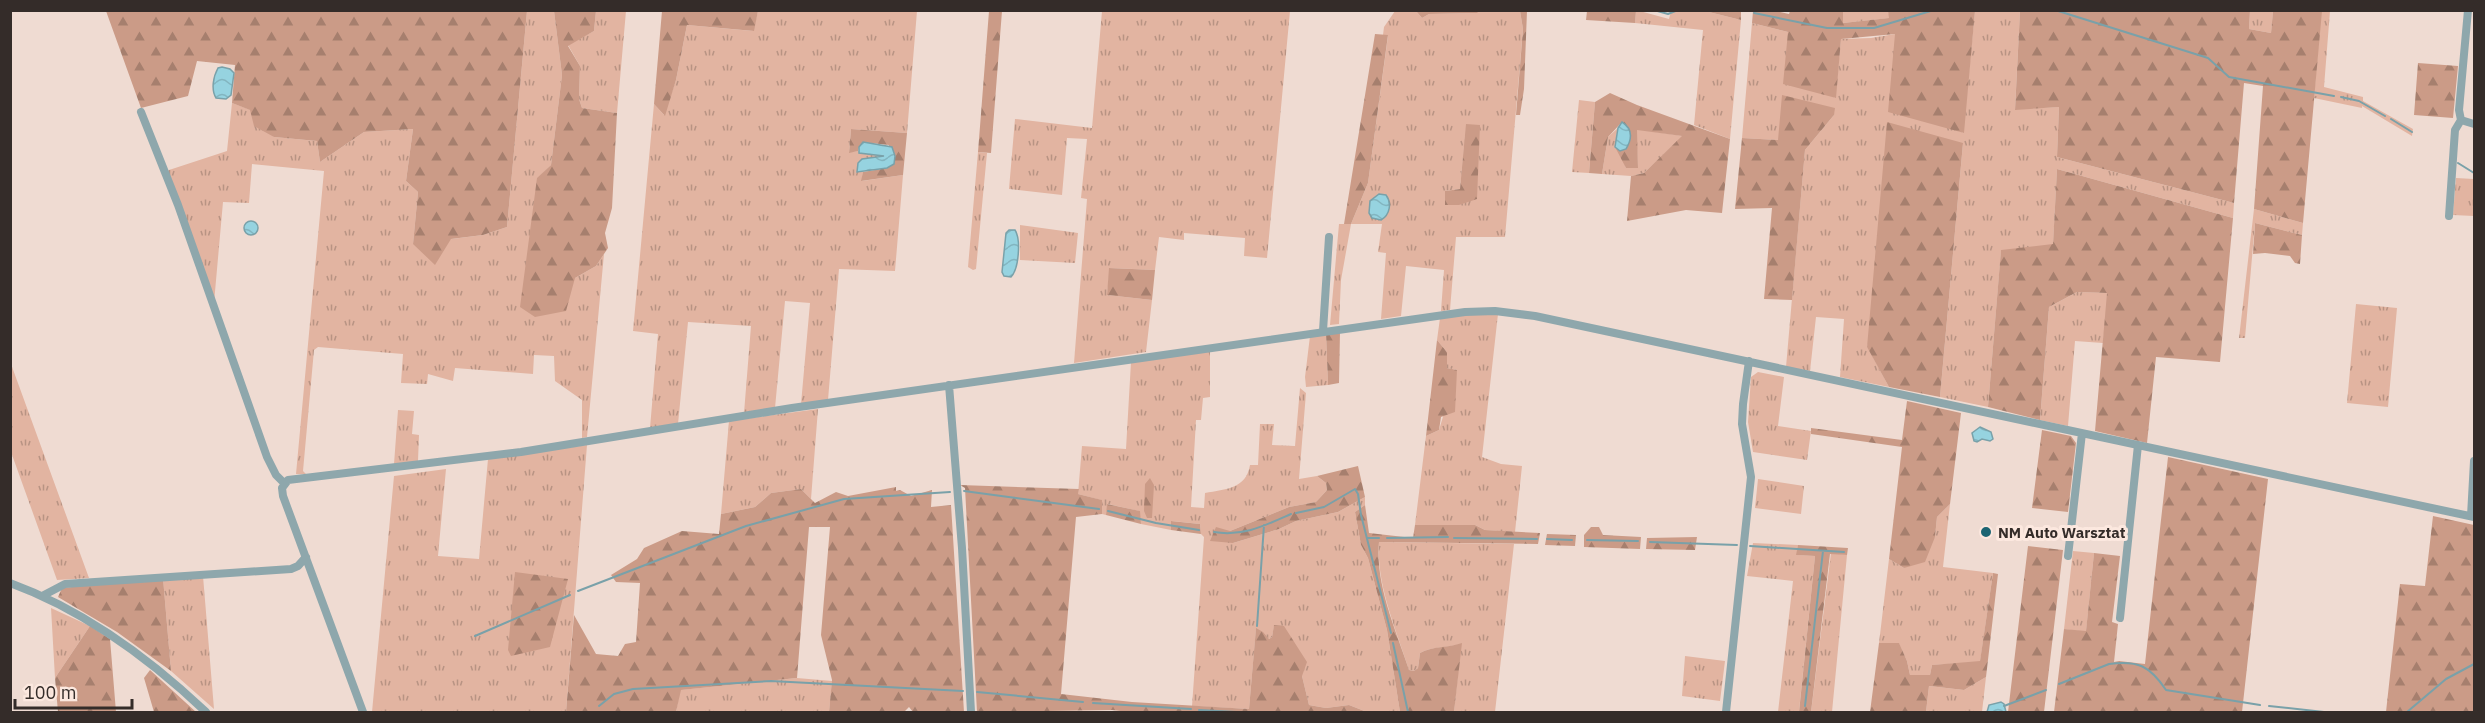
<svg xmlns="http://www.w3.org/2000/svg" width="2485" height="723" font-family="'IBM Plex Sans',sans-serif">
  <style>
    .grass { fill: url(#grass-tufts); fill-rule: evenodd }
    .forest { fill: url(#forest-firs) }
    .water { fill: url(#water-waves); stroke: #79a1a9; stroke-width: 1.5 }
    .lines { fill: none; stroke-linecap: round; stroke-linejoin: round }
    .stream { stroke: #79a1a9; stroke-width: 2 }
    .minor { stroke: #8ea7ac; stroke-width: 8 }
    .poi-dot { fill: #1c6472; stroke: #fce8df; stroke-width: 2 }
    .labels { text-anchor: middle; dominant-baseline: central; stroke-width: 6; stroke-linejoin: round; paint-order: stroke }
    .poi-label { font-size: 15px; font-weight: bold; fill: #342c29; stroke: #fce8df; text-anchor: start }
  </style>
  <defs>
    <pattern id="grass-tufts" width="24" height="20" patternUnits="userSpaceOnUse" patternTransform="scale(1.5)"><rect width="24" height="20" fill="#e2b4a1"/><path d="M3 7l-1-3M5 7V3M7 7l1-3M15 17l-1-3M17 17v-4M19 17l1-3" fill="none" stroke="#b89383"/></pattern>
    <pattern id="forest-firs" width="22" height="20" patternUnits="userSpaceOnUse" patternTransform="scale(1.5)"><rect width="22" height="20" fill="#cb9b87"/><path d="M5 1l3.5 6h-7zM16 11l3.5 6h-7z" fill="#a67f6e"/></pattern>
    <pattern id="water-waves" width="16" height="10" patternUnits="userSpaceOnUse" patternTransform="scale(1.5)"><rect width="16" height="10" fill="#96d3e0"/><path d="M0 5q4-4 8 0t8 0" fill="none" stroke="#82b5c0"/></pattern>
  </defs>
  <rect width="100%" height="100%" fill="#efdbd2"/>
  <!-- grass -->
  <path class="grass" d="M 1479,10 L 1520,11 L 1523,29 L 1505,237 L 1456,237 L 1450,310 L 1441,311 L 1444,270 L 1406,266 L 1401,316 L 1381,319 L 1386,253 L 1378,252 L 1382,224 L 1351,224 L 1341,280 L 1339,324 L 1330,325 L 1339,224 L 1351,224 L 1368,183 L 1388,36 L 1383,35 L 1384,27 L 1395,11 L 1416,11 L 1422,18 L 1429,14 L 1476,13 ZM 1466,125 L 1459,205 L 1446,205 L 1445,191 L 1460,189 Z
    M 1636,10 L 1669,19 L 1671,11 L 1705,11 L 1741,20 L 1730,139 L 1694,125 L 1703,30 L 1635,23 Z
    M 527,11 L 554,11 L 562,75 L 551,165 L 537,179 L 575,278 L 596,266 L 604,254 L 587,437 L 582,438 L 582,400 L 555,381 L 554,356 L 534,355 L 533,374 L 455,368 L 453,381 L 428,374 L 427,384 L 401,383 L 403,354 L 318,347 L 314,350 L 303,471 L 306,474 L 296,474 L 324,171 L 252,164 L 249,203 L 223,202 L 214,303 L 166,171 L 227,151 L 232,103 L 251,110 L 274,137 L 317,141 L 320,162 L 364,132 L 413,129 L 406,181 L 418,192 L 413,244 L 483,235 L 507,227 Z
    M 596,11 L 626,11 L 617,113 L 582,108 L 579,99 L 580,66 L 568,45 L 594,31 Z
    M 758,11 L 917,11 L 907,133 L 851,129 L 849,152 L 858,151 L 884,156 L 862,159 L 857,171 L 863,172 L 862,181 L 903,175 L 895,271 L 839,269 L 828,400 L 801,404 L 810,303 L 785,301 L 775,408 L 744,413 L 751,326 L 688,322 L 678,424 L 650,428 L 658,334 L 633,331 L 654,104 L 664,115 L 676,80 L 687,25 L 753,31 Z
    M 1102,11 L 1290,11 L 1267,258 L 1244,256 L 1245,238 L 1184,233 L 1184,240 L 1159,237 L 1155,270 L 1110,268 L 1107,295 L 1152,300 L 1146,352 L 1074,363 L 1087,199 L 1081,198 L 1087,139 L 1067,138 L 1062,195 L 1009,189 L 1015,119 L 1092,128 Z
    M 1843,11 L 1888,11 L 1890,18 L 1843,23 Z
    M 1975,11 L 2020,11 L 2015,109 L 2059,107 L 2057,157 L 2234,203 L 2233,218 L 2057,169 L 2053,245 L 2001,251 L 1988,407 L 1940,397 L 1963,143 L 1867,346 L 1889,387 L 1840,377 L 1844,319 L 1816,317 L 1810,371 L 1786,367 L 1805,150 L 1834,115 L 1778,140 L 1742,138 L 1752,23 L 1788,32 L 1835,98 L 1841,39 L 1871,38 L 1895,34 L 1963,133 Z
    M 2250,11 L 2273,11 L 2271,33 L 2249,29 Z
    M 2321,11 L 2330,11 L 2324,87 L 2363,97 L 2363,101 L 2413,129 L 2412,136 L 2362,106 L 2362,108 L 2314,98 Z
    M 1579,100 L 1595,102 L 1589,173 L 1572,172 Z
    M 1618,128 L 1616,138 L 1626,168 L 1638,167 L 1636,129 L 1683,136 L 1644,173 L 1631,176 L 1602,174 L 1608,137 Z
    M 978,152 L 987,153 L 976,269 L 973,270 L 968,267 Z
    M 2456,178 L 2474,179 L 2474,216 L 2453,215 Z
    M 2254,209 L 2303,223 L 2302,235 L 2255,223 L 2245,338 L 2239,338 Z
    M 1020,225 L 1078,233 L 1075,263 L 1020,260 Z
    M 2077,292 L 2108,293 L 2103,343 L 2075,341 L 2068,426 L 2040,420 L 2049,307 Z
    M 2356,304 L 2397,308 L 2388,407 L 2347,403 Z
    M 1476,314 L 1498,314 L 1482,457 L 1501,464 L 1522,466 L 1515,532 L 1485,530 L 1475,525 L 1415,525 L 1426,436 L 1439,430 L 1457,370 L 1447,368 L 1447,352 L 1437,340 L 1440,318 Z
    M 1326,333 L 1328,385 L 1306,387 L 1305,377 L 1310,336 Z
    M 1210,350 L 1210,397 L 1203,398 L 1201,420 L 1196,420 L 1191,507 L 1204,508 L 1205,493 C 1226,489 1246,489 1250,465 L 1258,465 L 1260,424 L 1274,424 L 1272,445 L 1295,446 L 1300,388 L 1306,393 L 1299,479 L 1317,476 L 1326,483 L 1327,490 L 1316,502 L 1289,507 L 1230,531 L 1233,543 L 1279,529 L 1296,521 L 1338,512 L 1365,497 L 1365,505 L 1355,512 L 1361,545 L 1368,558 L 1387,630 L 1400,712 L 1367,712 L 1349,705 L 1326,708 L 1309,705 L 1302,676 L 1274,626 L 1272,637 L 1269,639 L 1256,629 L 1249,709 L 1192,706 L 1204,537 L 1201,534 L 1200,524 L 1172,521 L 1171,530 L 1141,524 L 1139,511 L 1108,504 L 1106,515 L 1102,514 L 1101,500 L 1078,494 L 1082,446 L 1126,449 L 1131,362 Z
    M 11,364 L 89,578 L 57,580 L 11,452 Z
    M 1758,372 L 1784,377 L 1778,426 L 1811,431 L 1807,460 L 1753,452 L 1748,422 L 1751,377 Z
    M 818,409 L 811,499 L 801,489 L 771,493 L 755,507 L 721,514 L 729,421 Z
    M 398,410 L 414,411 L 412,434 L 419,435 L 418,461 L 394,464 Z
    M 587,445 L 566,712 L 372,712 L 394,476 L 446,469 L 438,556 L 479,559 L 488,459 Z
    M 1758,479 L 1804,486 L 1801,514 L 1755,508 Z
    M 1950,504 L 1943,567 L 1993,573 L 1980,662 L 1932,665 L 1930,675 L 1910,675 L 1907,661 L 1899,644 L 1879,643 L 1889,559 L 1904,568 L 1935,537 L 1937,517 Z
    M 1379,542 L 1514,544 L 1495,712 L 1454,712 L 1461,644 C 1448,648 1432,646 1420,653 L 1418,668 L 1414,671 L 1409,670 C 1396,629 1376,585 1379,542 Z
    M 1753,543 L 1798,545 L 1797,555 L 1815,556 L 1799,711 L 1804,712 L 1778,712 L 1793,581 L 1747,576 Z
    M 2073,551 L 2094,553 L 2086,632 L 2064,629 Z
    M 1831,553 L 1847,555 L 1832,712 L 1811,712 Z
    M 203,576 L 214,709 L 171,671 L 163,578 Z
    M 51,608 L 90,626 L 55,678 Z
    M 1685,656 L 1725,661 L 1720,701 L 1682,696 Z
    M 1986,677 L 1982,712 L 1926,712 L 1929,686 L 1964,690 Z
    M 797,678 L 832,681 L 829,712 L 676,712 L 680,690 Z"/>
  <!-- forest -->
  <path class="forest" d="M 106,11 L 527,11 L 507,227 L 483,235 L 451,239 L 435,265 L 413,244 L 418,192 L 406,181 L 413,129 L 364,132 L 320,162 L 317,141 L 274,137 L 254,126 L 250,110 L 232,103 L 235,65 L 197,61 L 188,96 L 141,108 Z
    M 554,11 L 596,11 L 594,31 L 568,46 L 580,66 L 579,99 L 582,108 L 617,113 L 612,208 L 605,233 L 608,248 L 596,266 L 575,278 L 566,311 L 535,317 L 520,307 L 537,178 L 551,165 L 562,75 Z
    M 662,11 L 758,11 L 754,31 L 687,25 L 676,80 L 665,116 L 654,104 Z
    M 989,11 L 1002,11 L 991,153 L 978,152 Z
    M 1416,11 L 1479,11 L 1477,13 L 1429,14 L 1422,18 Z
    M 1520,11 L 1527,11 L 1524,89 L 1520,115 L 1516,115 L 1523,29 Z
    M 1587,11 L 1636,11 L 1635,23 L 1586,20 Z
    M 1705,11 L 1741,11 L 1741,20 Z
    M 1753,11 L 1776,11 L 1789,14 L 1790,11 L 1843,11 L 1843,23 L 1889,18 L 1888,11 L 1975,11 L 1964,133 L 1888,112 L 1895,34 L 1841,39 L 1836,98 L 1783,84 L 1788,32 L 1752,23 Z
    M 2020,11 L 2250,11 L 2249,29 L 2271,33 L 2273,11 L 2322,11 L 2303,223 L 2254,209 L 2263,86 L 2244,83 L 2234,203 L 2057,157 L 2059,107 L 2015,110 Z
    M 1375,34 L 1388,35 L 1368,183 L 1351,224 L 1344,224 Z
    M 2418,63 L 2458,66 L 2453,118 L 2414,115 Z
    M 1610,93 L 1637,105 L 1730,139 L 1722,213 L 1686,210 L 1627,221 L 1631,176 L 1644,173 L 1682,136 L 1637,130 L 1638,168 L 1626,168 L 1615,147 L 1620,151 L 1622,122 L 1608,137 L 1602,174 L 1589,173 L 1595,102 Z
    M 1782,95 L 1835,108 L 1834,115 L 1805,150 L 1792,300 L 1764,299 L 1772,208 L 1735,209 L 1742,138 L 1778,140 Z
    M 1887,122 L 1963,143 L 1940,397 L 1889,387 L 1867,347 Z
    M 1466,124 L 1480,125 L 1477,199 L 1459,205 L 1445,205 L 1445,191 L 1460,189 Z
    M 851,129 L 907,133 L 903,175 L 861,181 L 863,172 L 887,168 L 889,145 L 871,143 L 859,147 L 858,151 L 849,153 Z
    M 2057,169 L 2233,218 L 2220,362 L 2156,357 L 2147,443 L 2095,431 L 2107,293 L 2077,292 L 2049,307 L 2040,420 L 1988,407 L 2001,250 L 2053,244 Z
    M 2255,223 L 2302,235 L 2300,264 L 2295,263 L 2290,256 L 2265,253 L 2253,254 Z
    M 1109,268 L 1155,270 L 1152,300 L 1107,295 Z
    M 1340,332 L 1339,383 L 1328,385 L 1326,333 Z
    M 1437,340 L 1447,352 L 1447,368 L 1457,370 L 1455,412 L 1441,417 L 1439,430 L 1426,436 Z
    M 1907,401 L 1961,413 L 1950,504 L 1937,517 L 1935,537 L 1925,562 L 1904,568 L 1889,559 L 1902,447 L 1811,434 L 1811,428 L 1902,440 Z
    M 2042,430 L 2071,436 L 2076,443 L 2068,512 L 2032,508 Z
    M 2168,457 L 2268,479 L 2242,712 L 2054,712 L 2064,629 L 2086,631 L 2094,553 L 2120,556 L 2112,622 L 2118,624 L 2114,662 L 2119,661 L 2145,664 Z
    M 1358,466 L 1365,497 L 1338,512 L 1296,521 L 1279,529 L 1233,543 L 1210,541 L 1216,527 L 1230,531 L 1289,507 L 1316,502 L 1327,490 L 1326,483 L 1317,476 Z
    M 1150,478 L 1154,485 L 1152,518 L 1147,518 L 1144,511 L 1145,484 Z
    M 960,485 L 1079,489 L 1078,494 L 1102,500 L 1102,514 L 1076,517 L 1061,694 L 1132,702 L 1249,709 L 1256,628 L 1263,632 L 1269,639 L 1272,637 L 1274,625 L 1284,626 L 1307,662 L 1302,676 L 1309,705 L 1326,708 L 1349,705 L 1367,712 L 1129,712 L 1112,710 L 977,712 L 965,488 Z
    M 896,487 L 896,491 L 900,490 L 911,496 L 932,490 L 931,507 L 951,505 L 964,712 L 913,712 L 909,707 L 904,712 L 829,712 L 832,680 L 821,635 L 830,527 L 809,527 L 797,678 L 681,690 L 676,712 L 566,712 L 574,615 L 596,654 L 618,656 L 625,644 L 636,642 L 640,583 L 616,582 L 611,575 L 637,559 L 644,548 L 682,531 L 719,534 L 721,514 L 755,507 L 771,493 L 801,489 L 815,503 L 836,492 L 848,496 Z
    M 1107,504 L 1140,511 L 1141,524 L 1106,515 Z
    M 1365,505 L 1369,533 L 1413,538 L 1415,525 L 1475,525 L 1485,530 L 1540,533 L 1538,544 L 1379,542 C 1375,585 1396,630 1409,670 L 1414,671 L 1418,668 L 1420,653 C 1432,646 1448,648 1462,643 L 1454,712 L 1400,712 L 1387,630 L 1368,558 L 1361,545 L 1355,512 Z
    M 2433,516 L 2474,525 L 2474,712 L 2386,712 L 2400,584 L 2425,586 Z
    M 1171,521 L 1200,524 L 1201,534 L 1171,530 Z
    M 1591,527 L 1599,527 L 1603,535 L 1641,537 L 1640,549 L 1584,547 L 1584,535 Z
    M 1547,534 L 1576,535 L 1575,546 L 1545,545 Z
    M 1697,537 L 1695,550 L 1646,549 L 1647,538 Z
    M 1798,545 L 1848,548 L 1847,555 L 1830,554 L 1811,712 L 1799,712 L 1815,556 L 1796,555 Z
    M 2028,546 L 2063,550 L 2044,712 L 2008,712 Z
    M 515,572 L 568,579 L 550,647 L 511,656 L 508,650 Z
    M 1993,573 L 1998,574 L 1986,677 L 1964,690 L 1929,686 L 1926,712 L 1870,712 L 1879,643 L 1899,643 L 1907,661 L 1910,675 L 1930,675 L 1932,665 L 1980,661 Z
    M 163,578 L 171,671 L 117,632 L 58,597 L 62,588 Z
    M 90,626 L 110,639 L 116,712 L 58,712 L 55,678 Z
    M 150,670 L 196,712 L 154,712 L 144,678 Z"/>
  <!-- water -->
  <path class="water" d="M 222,67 L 230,69 L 234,73 L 231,95 L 226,99 L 216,98 C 211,90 213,77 218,68 Z
    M 1622,122 C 1633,129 1632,139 1626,149 L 1620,151 L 1615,147 L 1618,128 Z
    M 863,142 L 892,147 L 895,156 L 894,164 L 887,168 L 857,172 L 858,163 L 862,159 L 884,156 L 859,153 L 859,147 Z
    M 1379,194 L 1386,195 C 1392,203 1390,215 1381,220 L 1372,218 L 1369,213 L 1370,201 Z
    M244 228a7 7 0 1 1 14 0a7 7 0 1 1-14 0Z
    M 1009,230 L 1015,230 C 1021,239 1019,269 1011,277 L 1004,276 L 1002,272 L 1006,233 Z
    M 1980,427 L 1991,432 L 1993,439 L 1990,441 L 1982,439 L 1977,442 L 1974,441 L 1972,433 Z
    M 2001,702 L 2004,704 L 2006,712 L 1987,712 L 1989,705 Z"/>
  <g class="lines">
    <!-- stream -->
    <path class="stream" d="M 1654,10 L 1668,14 L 1678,10
      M 2055,10 L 2208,58 L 2229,77 L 2334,96
      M 1754,13 L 1827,28 L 1874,28 L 1934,10
      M 2341,97 L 2359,101 L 2385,116
      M 2391,119 L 2412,132
      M 2458,163 L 2474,173
      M 964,491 L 1099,509
      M 1108,511 L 1156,523 L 1199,530
      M 1296,513 L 1324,507 L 1355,489 L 1358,494 L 1361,515 L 1391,633
      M 1214,532 C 1243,537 1266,525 1291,514
      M 1367,538 L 1379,538
      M 1387,538 L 1448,537
      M 1454,538 L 1537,539
      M 1547,539 L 1572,540
      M 1587,540 L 1638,541
      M 1650,542 L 1737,545
      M 1750,546 L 1844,552
      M 578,591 L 746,526 L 844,499 L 950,492
      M 1257,626 L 1264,525
      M 475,636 L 570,595
      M 1393,643 L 1408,712
      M 2059,684 L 2109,664 C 2138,660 2150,666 2166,690 L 2260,705
      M 977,692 L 1083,702
      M 1093,703 L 1191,709
      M 599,706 L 614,694 L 633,689 L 771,681 L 963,691
      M 1805,706 L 1823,551
      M 2004,706 L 2046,690
      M 2269,706 L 2324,712
      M 1199,710 L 1236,712
      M 2407,712 L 2446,679 L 2474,664"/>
    <!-- minor -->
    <path class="minor" d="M 141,112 L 178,205 L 267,457 L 276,475 L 284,483
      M 2461,120 L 2459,110 L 2468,10
      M 2449,216 L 2455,130 L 2461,120 L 2474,124
      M 1323,331 L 1329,237
      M 949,385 L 962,548 L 971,712
      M 2471,516 L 2474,461
      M 2068,556 L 2082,433
      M 10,583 C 84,610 149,658 206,712
      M 44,595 L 65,584 L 291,569 L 298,566 L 306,557
      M 2120,618 L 2138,445
      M 363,712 L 283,496 L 282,488 L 288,480 L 521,452 L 792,408 L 1465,312 L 1495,311 L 1535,316 L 2474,517
      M 1726,712 L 1751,477 L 1742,424 L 1743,404 L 1749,361"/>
  </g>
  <!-- markers -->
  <circle class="poi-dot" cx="1986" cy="532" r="6"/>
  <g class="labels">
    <!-- poi labels -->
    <g class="poi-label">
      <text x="1998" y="532">NM Auto Warsztat</text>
    </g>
  </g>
  <!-- border -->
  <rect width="2485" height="723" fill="none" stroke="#342c29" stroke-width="24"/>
  <!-- scale -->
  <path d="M15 699v9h117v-9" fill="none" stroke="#342c29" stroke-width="3"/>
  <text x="24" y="699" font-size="18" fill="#342c29" stroke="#fce8df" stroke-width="4.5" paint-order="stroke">100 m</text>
</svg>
